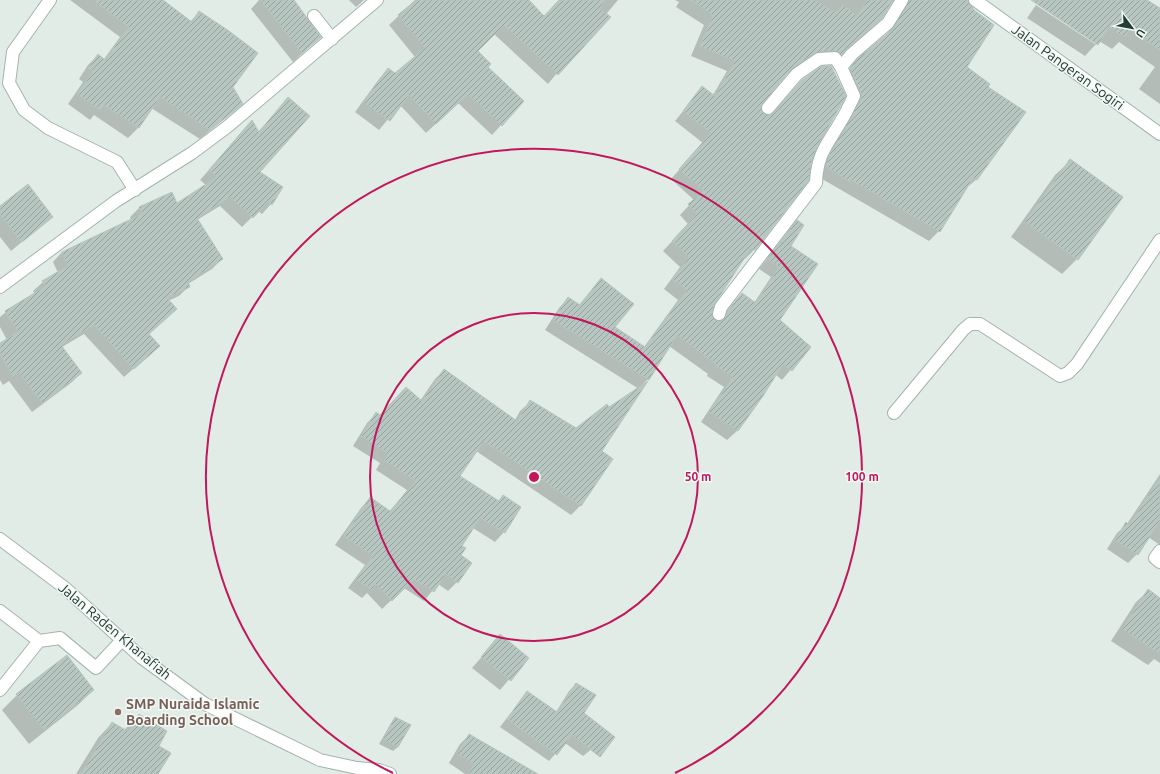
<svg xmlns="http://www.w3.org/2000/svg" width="1160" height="774" font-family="Ubuntu,sans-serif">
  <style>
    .shadow { fill: #0003 }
    .building { fill: url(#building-hatch); stroke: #b5c5be }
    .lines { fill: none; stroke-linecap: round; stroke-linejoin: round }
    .minor-casing { stroke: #a5b4ae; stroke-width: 14 }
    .minor { stroke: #fff; stroke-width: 12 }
    .ring { fill: none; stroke: #c2185b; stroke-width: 2 }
    .education-dot { fill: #8d6e63; stroke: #f2f8f5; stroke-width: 1.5 }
    .labels { text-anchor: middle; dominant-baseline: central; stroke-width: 3; stroke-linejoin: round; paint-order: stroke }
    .street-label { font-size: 14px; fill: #233c34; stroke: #f2f8f5 }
    .education-label { font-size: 14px; font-weight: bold; fill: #785e54; stroke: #f2f8f5; text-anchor: start }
    .centre { fill: #c2185b; stroke: #f2f8f5; stroke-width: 2 }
    .ring-label { font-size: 12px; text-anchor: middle; font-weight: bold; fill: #c2185b; stroke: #f2f8f5; stroke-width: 3; stroke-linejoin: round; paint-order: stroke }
  </style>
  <defs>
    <pattern id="building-hatch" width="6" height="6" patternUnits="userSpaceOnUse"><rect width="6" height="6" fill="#b7c6c0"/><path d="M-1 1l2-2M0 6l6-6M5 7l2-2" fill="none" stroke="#94a29d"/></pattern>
  </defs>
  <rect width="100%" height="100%" fill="#e2ece7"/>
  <!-- shadow -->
  <path class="shadow" d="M 70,0 L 161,0 L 190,22 L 199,12 L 232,87 L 242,103 L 200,139 L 151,108 L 138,128 L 128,138 L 94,115 L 90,120 L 68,104 L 83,82 L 79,79 L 88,65 L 98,55 L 104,59 L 120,37 Z
    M 259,0 L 293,0 L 320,37 L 293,62 L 251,9 Z
    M 349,0 L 364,0 L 356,7 Z
    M 415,0 L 527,0 L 544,17 L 559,0 L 618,0 L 548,84 L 494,34 L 476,51 L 486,67 L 523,101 L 492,135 L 458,103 L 426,133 L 400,105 L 379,130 L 355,112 L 379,79 L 388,69 L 395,74 L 415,57 L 389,25 Z
    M 675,0 L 966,0 L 965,67 L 986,87 L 1024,113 L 976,180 L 966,188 L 939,231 L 929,241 L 817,176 L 852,109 L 848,70 L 887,35 L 899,14 L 899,6 L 892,2 L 871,27 L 832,63 L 808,61 L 784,76 L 761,103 L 760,110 L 767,116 L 772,115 L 803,80 L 816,147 L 810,163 L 808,180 L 754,250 L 745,259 L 743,258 L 726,283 L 728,284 L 714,302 L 711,316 L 716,322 L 718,322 L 742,294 L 754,303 L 771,277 L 759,269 L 797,221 L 790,246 L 778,320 L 810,347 L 782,380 L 776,375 L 737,431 L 727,440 L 701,422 L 724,387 L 707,376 L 708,374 L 669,346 L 648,379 L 642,385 L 601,452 L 611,460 L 580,506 L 571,515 L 476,451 L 458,476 L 498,501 L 503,497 L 504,532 L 495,542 L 473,528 L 461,546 L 457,582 L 448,591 L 438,584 L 424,601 L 404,588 L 382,609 L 367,593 L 362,598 L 348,588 L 365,565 L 335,545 L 361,508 L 370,498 L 390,512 L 407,490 L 376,470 L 380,463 L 353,446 L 367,423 L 376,414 L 380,416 L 420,401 L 435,379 L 444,370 L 515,420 L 520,411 L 530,402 L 576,429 L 639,389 L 545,330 L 559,308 L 568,298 L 579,305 L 601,279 L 614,327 L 644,347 L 678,300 L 664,289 L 680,267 L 663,251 L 688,224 L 680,215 L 694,200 L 671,179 L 703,143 L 675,121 L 702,88 L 713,95 L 727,71 L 691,56 L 704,25 L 676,7 L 679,2 Z
    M 1039,0 L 1146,0 L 1160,9 L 1160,104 L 1139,89 L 1155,67 L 1119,42 L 1112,49 L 1099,41 L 1085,56 L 1027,18 L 1036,5 L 1095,44 L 1095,42 Z
    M 288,99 L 258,173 L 271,204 L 262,214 L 258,211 L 242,227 L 220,206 L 197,220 L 222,259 L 212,269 L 188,284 L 189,286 L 179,296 L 168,301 L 176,309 L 148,335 L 149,355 L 124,377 L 84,334 L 62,347 L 81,373 L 71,383 L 32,412 L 9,381 L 3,385 L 0,380 L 0,344 L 7,340 L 0,327 L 0,317 L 6,312 L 35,294 L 33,291 L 43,282 L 58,273 L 53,262 L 62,252 L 131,221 L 130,217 L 139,208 L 172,193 L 176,205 L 206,185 L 200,180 L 243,131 L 252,121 L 258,132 Z
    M 1070,161 L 1121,198 L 1077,259 L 1062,274 L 1011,237 L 1055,175 Z
    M 0,208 L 52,217 L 11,251 L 0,237 Z
    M 1160,474 L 1160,545 L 1148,537 L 1137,554 L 1128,563 L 1107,549 L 1117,533 L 1127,524 Z
    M 1148,591 L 1160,599 L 1160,663 L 1154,659 L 1148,665 L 1111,641 L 1136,602 Z
    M 500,636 L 528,658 L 500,690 L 472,668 Z
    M 66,656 L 93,690 L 78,705 L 29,744 L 2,710 L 17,695 Z
    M 576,684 L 583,713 L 602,741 L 583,756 L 565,743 L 549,761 L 500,727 L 527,692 L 556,712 L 569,691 Z
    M 139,716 L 157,774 L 76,774 L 98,738 L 112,723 L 124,730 Z
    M 395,718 L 398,747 L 393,751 L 379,744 L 391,723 Z
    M 469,735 L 519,774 L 465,774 L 449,763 L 460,744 Z"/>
  <!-- building -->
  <path class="building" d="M 93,0 L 163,0 L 192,22 L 199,11 L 229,31 L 258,53 L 233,87 L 243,104 L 210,130 L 160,97 L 139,128 L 104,105 L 100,110 L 77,94 L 93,72 L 88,68 L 98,54 L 105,60 L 129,27 Z
    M 260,0 L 294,0 L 321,37 L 302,53 Z
    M 416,0 L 529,0 L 544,16 L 559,0 L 605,0 L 600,9 L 611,17 L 558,75 L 504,25 L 478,51 L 491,64 L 488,67 L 524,101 L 502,126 L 468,94 L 436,124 L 409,95 L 390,121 L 363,102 L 388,68 L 395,73 L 425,48 L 398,15 Z
    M 690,0 L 815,0 L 836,13 L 843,5 L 857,16 L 868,0 L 893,0 L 882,18 L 842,55 L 835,51 L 815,53 L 791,69 L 761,106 L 763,113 L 771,115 L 802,80 L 822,66 L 831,66 L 846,96 L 817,147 L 811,163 L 809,180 L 755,250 L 751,248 L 714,305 L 712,316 L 717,321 L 720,321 L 724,319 L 728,310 L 742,293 L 756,303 L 779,267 L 767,259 L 797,220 L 804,225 L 791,246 L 818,264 L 780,320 L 811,347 L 792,371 L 783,364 L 763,396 L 738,431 L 709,412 L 733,377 L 716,366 L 717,365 L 677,335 L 649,380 L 553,320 L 568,297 L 580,305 L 601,278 L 634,304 L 615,327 L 645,347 L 687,290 L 672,279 L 689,257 L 672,241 L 697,214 L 688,204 L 704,191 L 679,169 L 711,133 L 683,111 L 702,86 L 715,96 L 735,61 L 700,46 L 713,15 Z
    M 909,0 L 967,0 L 974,10 L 994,25 L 967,67 L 990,84 L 988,87 L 1026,112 L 977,180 L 973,178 L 940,232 L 851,180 L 850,182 L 826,166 L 830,153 L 861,99 L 861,93 L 850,68 L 857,59 L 893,29 Z
    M 1031,0 L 1147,0 L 1160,8 L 1160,50 L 1130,30 L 1125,37 L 1109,27 L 1098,45 Z
    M 288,97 L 310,116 L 260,172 L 283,187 L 272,205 L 268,202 L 253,218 L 230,197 L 197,218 L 223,259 L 188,282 L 190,287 L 167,298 L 177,309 L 149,334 L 160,346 L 134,369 L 94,325 L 61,345 L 82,373 L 42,403 L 19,372 L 13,376 L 0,354 L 0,343 L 18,332 L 5,311 L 46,286 L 42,281 L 68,266 L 62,252 L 142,214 L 139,207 L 172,192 L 177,203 L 217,177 L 209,170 L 252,120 L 259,132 Z
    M 1070,159 L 1123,197 L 1078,260 L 1025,222 Z
    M 28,184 L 53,217 L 22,242 L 0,215 L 0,206 Z
    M 444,369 L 517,421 L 530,400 L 576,428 L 607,404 L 609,407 L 648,381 L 602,451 L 613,459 L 581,506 L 484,441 L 460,476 L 499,501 L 503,495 L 521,507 L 505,533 L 480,518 L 462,546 L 466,548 L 461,555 L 472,563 L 458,583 L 446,574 L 434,592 L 414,579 L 392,601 L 376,584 L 372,590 L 356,579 L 373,556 L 344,536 L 370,497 L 390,511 L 416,481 L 384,460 L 389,454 L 361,436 L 376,412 L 380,415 L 406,387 L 422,401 Z
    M 1160,477 L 1160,521 L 1138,555 L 1115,540 L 1126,522 L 1129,525 Z
    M 1148,589 L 1160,598 L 1160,654 L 1122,629 Z
    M 500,634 L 529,658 L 511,681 L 481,657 Z
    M 67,655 L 94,690 L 44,730 L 16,694 Z
    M 576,683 L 596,695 L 584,713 L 615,737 L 600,757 L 572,735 L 557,755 L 507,719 L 527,691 L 557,712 Z
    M 139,714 L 167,731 L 159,746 L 171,753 L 158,774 L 81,774 L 112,722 L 129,732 Z
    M 395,717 L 411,725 L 398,747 L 383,739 Z
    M 469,734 L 538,774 L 468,774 L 474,764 L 457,754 Z"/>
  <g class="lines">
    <defs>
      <path id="minor" d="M 50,0 L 13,52 L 9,83 L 24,110 L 48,128 L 117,162 L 135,190
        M 975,0 L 1160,134
        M 314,16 L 332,39
        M 768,108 L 797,74 L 819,59 L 835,58 L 841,67 L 852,54 L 888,23 L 902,0
        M 0,287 L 116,201 L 192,153 L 227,127 L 377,0
        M 719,314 L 721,307 L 816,183 C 817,154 827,145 841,121 C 846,113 850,104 854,96 L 841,67
        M 894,413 L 963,330 L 970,324 L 980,324 L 1060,376 L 1068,373 L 1077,364 L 1160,240
        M 0,539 L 65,588 L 142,658 L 205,704 L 320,760 L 357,768 L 379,770 L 390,774
        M 1160,551 L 1155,558 L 1160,562
        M 0,611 L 39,641
        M 0,690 L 39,641 L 60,638 L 96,668 L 123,639"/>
    </defs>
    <!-- minor casing -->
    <use href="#minor" class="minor-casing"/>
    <!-- minor -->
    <use href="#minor" class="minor"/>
  </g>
  <!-- distance rings -->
  <g class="ring">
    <circle cx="534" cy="477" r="164"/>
    <path d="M393 773A328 328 0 1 1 675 773"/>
  </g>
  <!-- markers -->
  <circle class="education-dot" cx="118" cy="712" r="4"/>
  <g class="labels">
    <!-- street labels -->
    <g class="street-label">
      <text transform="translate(1068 67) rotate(36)">Jalan Pangeran Sogiri</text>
      <text transform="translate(115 631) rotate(40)">Jalan Raden Khanafiah</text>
    </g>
    <!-- education labels -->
    <g class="education-label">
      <text x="126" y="704">SMP Nuraida Islamic<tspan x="126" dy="16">Boarding School</tspan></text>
    </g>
  </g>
  <circle cx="534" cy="477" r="6" class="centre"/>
  <g class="ring-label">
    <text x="698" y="481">50 m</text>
    <text x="862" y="481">100 m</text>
  </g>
  <!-- north arrow -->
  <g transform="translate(1132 28) rotate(122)" stroke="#f2f8f5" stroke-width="3" paint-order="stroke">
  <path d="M0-3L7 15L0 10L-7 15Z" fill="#233c34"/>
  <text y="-6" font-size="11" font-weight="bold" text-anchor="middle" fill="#233c34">U</text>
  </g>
</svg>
